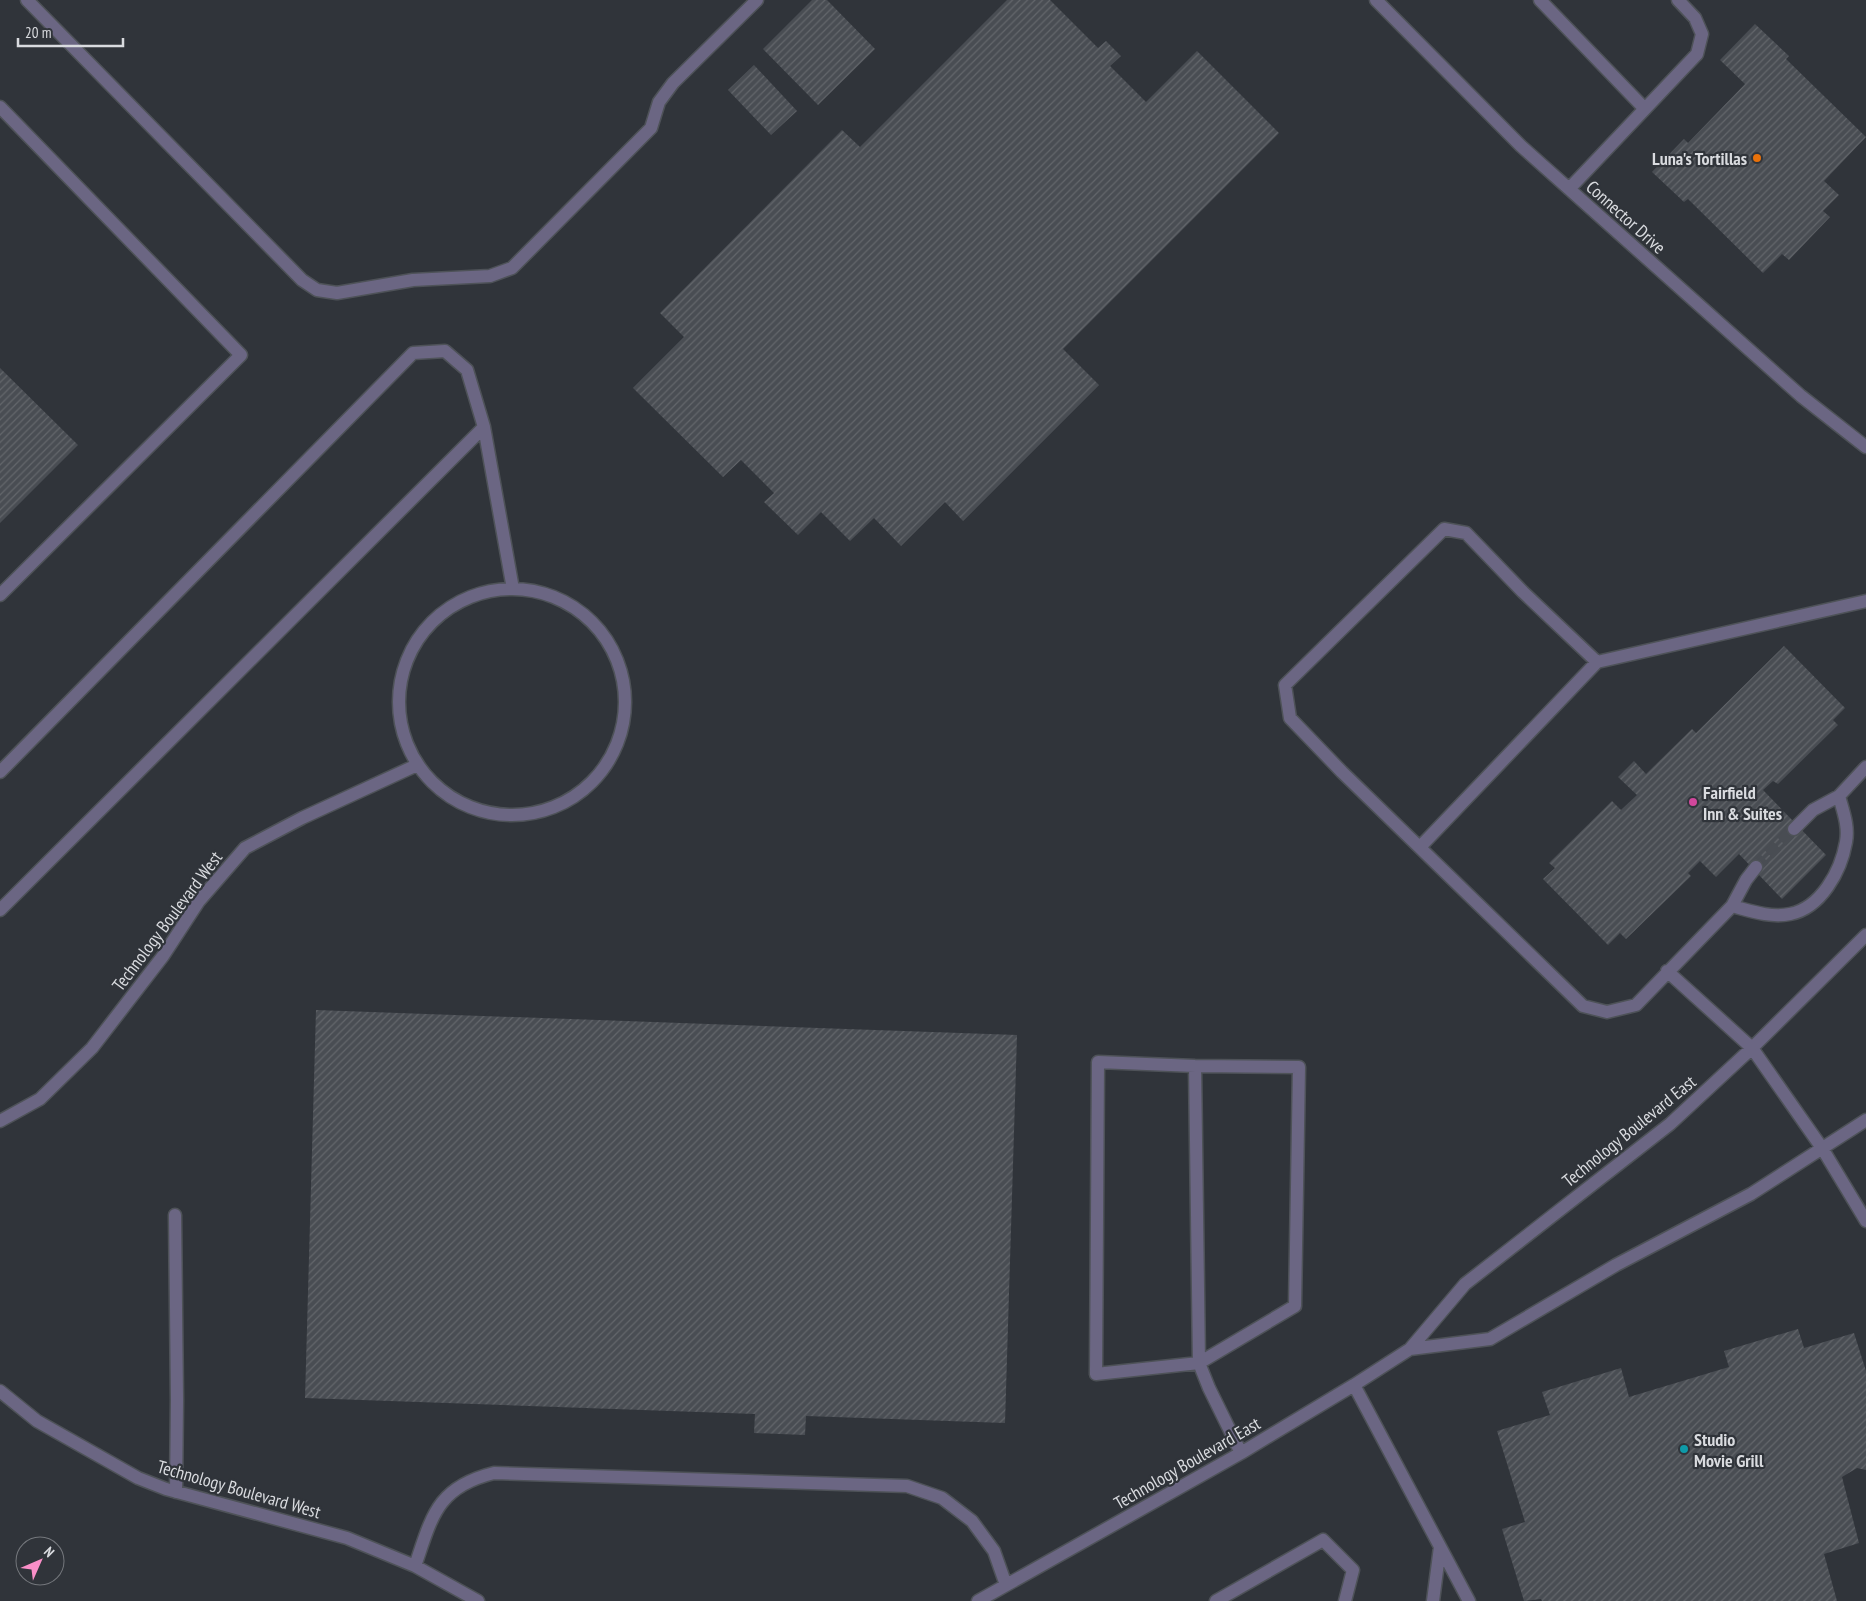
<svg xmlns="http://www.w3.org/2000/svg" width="1866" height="1601" font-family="'PT Sans Narrow',sans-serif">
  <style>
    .building { fill: url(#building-hatch) }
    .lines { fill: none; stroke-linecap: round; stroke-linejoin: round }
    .minor-tunnel { stroke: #494d53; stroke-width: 12; stroke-dasharray: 12 6; stroke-linecap: butt }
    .minor-casing { stroke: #4e5258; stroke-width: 15 }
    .minor { stroke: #6b6683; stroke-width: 12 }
    .food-dot { fill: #e8710a; stroke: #30343a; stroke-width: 2 }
    .hotel-dot { fill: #d1479c; stroke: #30343a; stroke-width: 2 }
    .culture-dot { fill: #0f9aa8; stroke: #30343a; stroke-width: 2 }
    .labels { text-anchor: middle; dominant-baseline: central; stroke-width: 4.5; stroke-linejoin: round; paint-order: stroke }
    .poi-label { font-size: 18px; font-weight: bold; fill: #d9dbdf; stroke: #30343a; text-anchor: start }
    .street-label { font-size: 18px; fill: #d9dbdf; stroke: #30343a }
  </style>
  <defs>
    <pattern id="building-hatch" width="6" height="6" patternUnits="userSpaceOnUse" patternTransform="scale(1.25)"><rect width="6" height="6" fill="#494d53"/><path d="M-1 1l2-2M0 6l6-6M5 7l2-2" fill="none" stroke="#63666b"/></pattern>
  </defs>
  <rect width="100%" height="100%" fill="#30343a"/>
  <!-- building -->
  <path class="building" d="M 812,0 L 827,0 L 875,49 L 818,105 L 763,49 Z
    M 1007,0 L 1050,0 L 1098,48 L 1106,41 L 1121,56 L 1110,66 L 1146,102 L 1197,51 L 1279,133 L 1063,349 L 1099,385 L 963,521 L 945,502 L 901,546 L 874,518 L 850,541 L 821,512 L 798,535 L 764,502 L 774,493 L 741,460 L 723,477 L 633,388 L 684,337 L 660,313 L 842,130 L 860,147 Z
    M 1755,24 L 1789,56 L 1786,59 L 1866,137 L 1824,181 L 1839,195 L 1823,211 L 1830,217 L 1789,260 L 1782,254 L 1763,273 L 1688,199 L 1684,202 L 1652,172 L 1684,139 L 1688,143 L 1745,84 L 1720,60 Z
    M 754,65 L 797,111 L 771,135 L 728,90 Z
    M 0,368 L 78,445 L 0,523 Z
    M 1784,646 L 1845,708 L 1833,720 L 1838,725 L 1778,784 L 1773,781 L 1763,790 L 1826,855 L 1782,899 L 1739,854 L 1716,877 L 1700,861 L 1688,873 L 1691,876 L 1626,939 L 1620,933 L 1608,945 L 1543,879 L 1555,868 L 1549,863 L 1612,801 L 1621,810 L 1637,795 L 1618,777 L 1634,761 L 1646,774 L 1692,729 L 1696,733 Z
    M 316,1010 L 1017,1035 L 1005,1423 L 806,1416 L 805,1435 L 780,1434 L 754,1433 L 755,1414 L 305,1398 Z
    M 1798,1329 L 1804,1348 L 1854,1333 L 1866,1371 L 1866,1470 L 1857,1468 L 1842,1477 L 1859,1543 L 1824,1554 L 1837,1601 L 1542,1601 L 1541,1599 L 1524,1601 L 1502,1529 L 1525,1522 L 1497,1431 L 1550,1415 L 1542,1392 L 1621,1368 L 1629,1397 L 1729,1367 L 1724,1351 Z"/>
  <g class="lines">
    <!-- minor-tunnel -->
    <path class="minor-tunnel" d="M 1756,867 L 1794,829"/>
    <defs>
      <path id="minor" d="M 27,0 L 302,280 L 317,290 L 337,293 L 413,280 L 490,276 L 512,268 L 651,128 L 659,102 L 673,83 L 757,0
        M 1376,0 L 1521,146 L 1801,396 L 1866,447
        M 1540,0 L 1645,109
        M 0,107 L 241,355 L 0,595
        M 1569,189 L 1697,54 L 1702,34 L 1695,18 L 1678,0
        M399 702a113 113 0 1 1 226 0a113 113 0 1 1-226 0Z
        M 1597,662 L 1523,592 L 1466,533 L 1444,529 L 1285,685 L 1290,718 L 1342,772 L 1583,1006 L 1607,1012 L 1636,1005 L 1732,906 C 1751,911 1770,918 1790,914 C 1821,908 1841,871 1846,842 C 1849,826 1843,811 1839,796 L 1866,767
        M 0,772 L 413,353 L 445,351 L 467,370 L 484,427 L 513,589
        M 1794,829 L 1813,810 L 1839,796
        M 1420,847 L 1597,662 L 1866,601
        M 1732,906 L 1746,880 L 1756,867
        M 0,910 L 484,427
        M 1667,971 L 1752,1048 L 1822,1148 L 1866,1221
        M 1098,1062 L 1195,1066 L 1299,1067 L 1295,1306 L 1199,1363 L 1096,1374 Z
        M 1195,1066 L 1199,1363 L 1209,1388 L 1241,1453
        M 0,1121 L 40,1099 L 92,1048 L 163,956 L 199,901 L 245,848 L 302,818 L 417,765
        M 175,1215 L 177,1400 L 176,1492
        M 1410,1349 L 1490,1339 L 1616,1265 L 1751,1194 L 1866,1120
        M 1354,1385 L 1469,1601
        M 0,1391 L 37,1421 L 138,1478 L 166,1489 L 347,1538 L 415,1566 L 478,1601
        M 415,1566 C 432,1516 437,1487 494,1473 L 907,1486 L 942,1498 L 972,1521 L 994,1551 L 1006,1585
        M 978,1601 L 1241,1453 L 1354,1385 L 1410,1349 L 1465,1284 L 1670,1124 L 1752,1048 L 1866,935
        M 1216,1601 L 1323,1540 L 1353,1570 L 1345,1601
        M 1433,1601 L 1440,1547"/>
    </defs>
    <!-- minor casing -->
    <use href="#minor" class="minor-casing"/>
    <!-- minor -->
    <use href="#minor" class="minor"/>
  </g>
  <!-- markers -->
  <circle class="food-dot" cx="1757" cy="158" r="5"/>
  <circle class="hotel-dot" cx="1693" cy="802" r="5"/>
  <circle class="culture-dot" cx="1684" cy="1449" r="5"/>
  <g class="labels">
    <!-- poi labels -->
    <g class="poi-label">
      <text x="1747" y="158" text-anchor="end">Luna's Tortillas</text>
      <text x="1703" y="792">Fairfield<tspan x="1703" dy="21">Inn &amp; Suites</tspan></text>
      <text x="1694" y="1439">Studio<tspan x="1694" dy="21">Movie Grill</tspan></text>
    </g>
    <!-- street labels -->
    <g class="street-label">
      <text transform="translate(1626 217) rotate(42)">Connector Drive</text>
      <text transform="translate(167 921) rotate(-53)">Technology Boulevard West</text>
      <text transform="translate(1629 1131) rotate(-39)">Technology Boulevard East</text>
      <text transform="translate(1187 1463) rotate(-30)">Technology Boulevard East</text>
      <text transform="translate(239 1489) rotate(16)">Technology Boulevard West</text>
    </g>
  </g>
  <!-- north arrow -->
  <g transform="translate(40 1561) rotate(45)"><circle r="24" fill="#30343a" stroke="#74777c"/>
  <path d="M0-4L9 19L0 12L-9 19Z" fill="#fa8fc8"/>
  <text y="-8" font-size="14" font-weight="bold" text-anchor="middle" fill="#d9dbdf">N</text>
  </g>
  <!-- scale -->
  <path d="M18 38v8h105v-8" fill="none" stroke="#d9dbdf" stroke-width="2.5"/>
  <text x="25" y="38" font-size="15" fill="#d9dbdf" stroke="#30343a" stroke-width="4" paint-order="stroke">20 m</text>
</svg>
